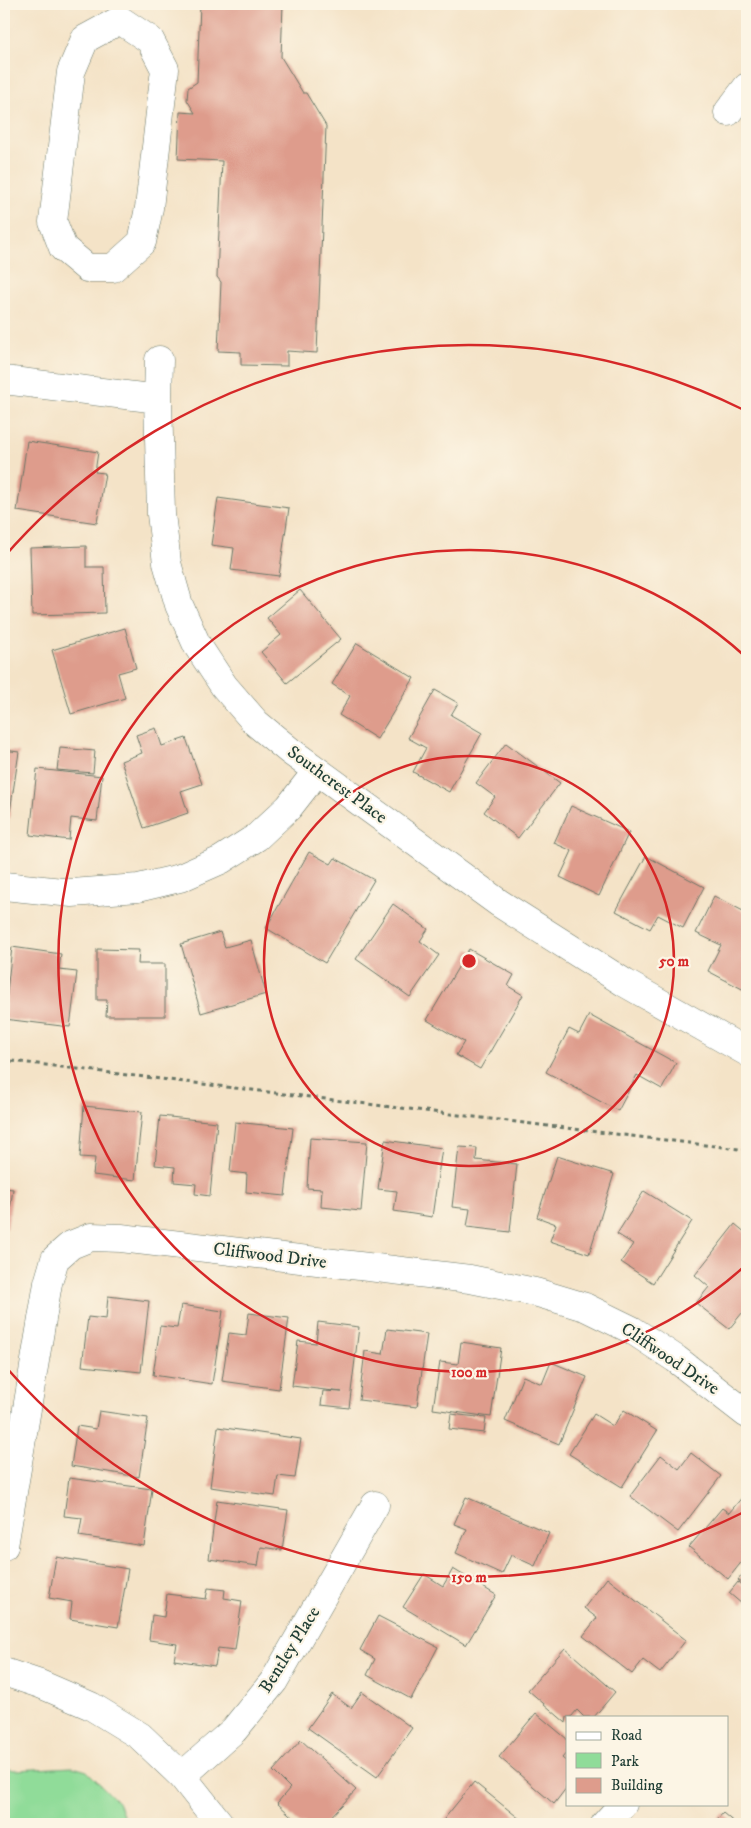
<svg xmlns="http://www.w3.org/2000/svg" width="751" height="1828" font-family="'IM FELL DW Pica',serif">
  <style>
    .green { fill: #90dc99; stroke: #588c66 }
    .building { fill: #de9c8c }
    .lines { fill: none; stroke-linecap: round; stroke-linejoin: round }
    .minor-casing { stroke: #6a7767; stroke-width: 29 }
    .path { stroke: #6a7767; stroke-width: 3; stroke-dasharray: 4 4; stroke-linecap: butt }
    .minor { stroke: #fff; stroke-width: 28 }
    .ring { fill: none; stroke: #d62828; stroke-width: 2.5 }
    .labels { text-anchor: middle; dominant-baseline: central; stroke-width: 4.5; stroke-linejoin: round; paint-order: stroke }
    .street-label { font-size: 18px; fill: #1f3d34; stroke: #fcf5e5 }
    .centre { fill: #d62828; stroke: #fcf5e5; stroke-width: 2.5 }
    .ring-label { font-size: 15px; text-anchor: middle; font-weight: bold; fill: #d62828; stroke: #fcf5e5; stroke-width: 4.5; stroke-linejoin: round; paint-order: stroke }
  </style>
  <rect width="100%" height="100%" fill="#fcf5e5"/>
  <filter id="ink" filterUnits="userSpaceOnUse"><feTurbulence type="fractalNoise" baseFrequency=".02" numOctaves="2"/><feDisplacementMap in="SourceGraphic" scale="10" xChannelSelector="R" yChannelSelector="G"/><feConvolveMatrix kernelMatrix="1 2 1 2 8 2 1 2 1" color-interpolation-filters="sRGB"/></filter>
  <filter id="wash" filterUnits="userSpaceOnUse"><feTurbulence type="fractalNoise" baseFrequency=".0096" numOctaves="4" result="noise"/><feDisplacementMap in="SourceGraphic" scale="20" xChannelSelector="R" yChannelSelector="G"/><feGaussianBlur stdDeviation="1.12" result="paint"/><feColorMatrix in="noise" values="0 0 0 0 0 0 0 0 0 0 0 0 0 0 0 0 0 1.4 0 .05"/><feComposite in="paint" operator="in"/></filter>
  <g filter="url(#wash)">
    <rect width="100%" height="100%" fill="#f4e3c7"/>
    <!-- green -->
    <path class="green" d="M 73,1767 L 87,1771 L 118,1802 L 127,1824 L 4,1824 L 4,1768 L 15,1770 Z"/>
    <g id="blocks">
      <!-- building -->
      <path class="building" d="M 200,4 L 283,4 L 281,57 L 303,93 L 306,93 L 326,126 L 317,353 L 287,351 L 287,366 L 241,365 L 241,352 L 218,351 L 221,282 L 217,277 L 222,161 L 178,159 L 180,112 L 195,113 L 187,100 L 188,88 L 197,82 Z
        M 27,441 L 98,452 L 95,472 L 105,473 L 97,523 L 17,511 Z
        M 218,498 L 289,508 L 279,576 L 231,570 L 234,548 L 211,545 Z
        M 86,546 L 86,567 L 104,567 L 105,613 L 32,615 L 30,548 Z
        M 300,590 L 341,639 L 287,683 L 261,652 L 281,635 L 267,618 Z
        M 125,628 L 136,668 L 118,673 L 125,698 L 71,714 L 52,650 Z
        M 357,643 L 414,678 L 377,739 L 339,715 L 350,696 L 332,684 Z
        M 435,690 L 458,703 L 451,715 L 482,733 L 449,792 L 413,772 L 426,748 L 408,738 Z
        M 156,728 L 162,746 L 186,738 L 202,784 L 181,791 L 188,813 L 144,828 L 121,761 L 142,753 L 136,735 Z
        M 506,743 L 560,783 L 518,838 L 484,812 L 495,797 L 476,783 Z
        M 60,748 L 95,751 L 93,773 L 57,770 Z
        M 4,750 L 19,752 L 7,832 L 4,832 Z
        M 37,769 L 102,776 L 97,821 L 71,818 L 69,840 L 30,835 Z
        M 571,806 L 629,832 L 599,896 L 560,877 L 572,851 L 554,843 Z
        M 309,852 L 331,864 L 335,858 L 374,880 L 325,963 L 266,928 Z
        M 646,856 L 704,887 L 683,928 L 658,915 L 650,929 L 616,911 Z
        M 714,896 L 747,913 L 746,991 L 708,971 L 721,945 L 696,933 Z
        M 393,904 L 428,929 L 420,941 L 439,955 L 410,997 L 356,959 Z
        M 220,932 L 225,947 L 251,940 L 266,994 L 201,1013 L 181,944 Z
        M 12,947 L 61,954 L 59,970 L 77,972 L 70,1027 L 4,1019 Z
        M 97,949 L 139,950 L 138,964 L 165,964 L 165,1016 L 106,1016 L 107,1000 L 97,1000 Z
        M 469,949 L 514,975 L 508,986 L 523,995 L 480,1069 L 456,1055 L 464,1042 L 427,1020 Z
        M 589,1015 L 676,1063 L 662,1089 L 637,1075 L 618,1111 L 546,1072 L 569,1029 L 579,1034 Z
        M 4,1089 L 7,1089 L 5,1102 L 4,1102 Z
        M 84,1106 L 142,1112 L 135,1180 L 93,1175 L 95,1158 L 80,1157 Z
        M 160,1116 L 217,1122 L 210,1196 L 195,1194 L 196,1184 L 174,1182 L 175,1167 L 155,1165 Z
        M 235,1122 L 293,1128 L 285,1196 L 246,1192 L 247,1174 L 230,1172 Z
        M 310,1138 L 367,1142 L 361,1211 L 321,1207 L 322,1189 L 307,1188 Z
        M 385,1140 L 442,1148 L 432,1217 L 394,1211 L 397,1191 L 378,1189 Z
        M 459,1147 L 477,1148 L 476,1160 L 517,1164 L 510,1232 L 467,1227 L 470,1209 L 452,1207 Z
        M 557,1156 L 614,1174 L 589,1254 L 550,1241 L 556,1224 L 537,1217 Z
        M 4,1188 L 13,1189 L 7,1229 L 4,1229 Z
        M 644,1191 L 692,1221 L 653,1283 L 621,1262 L 633,1244 L 617,1234 Z
        M 735,1224 L 747,1234 L 747,1307 L 729,1329 L 696,1303 L 709,1287 L 695,1275 Z
        M 108,1296 L 149,1301 L 141,1372 L 82,1366 L 88,1317 L 106,1319 Z
        M 181,1305 L 223,1311 L 212,1384 L 153,1375 L 160,1326 L 177,1328 Z
        M 249,1313 L 289,1318 L 279,1389 L 222,1381 L 229,1333 L 246,1335 Z
        M 318,1322 L 359,1327 L 349,1408 L 321,1405 L 323,1391 L 342,1392 L 292,1386 L 298,1341 L 316,1343 Z
        M 387,1329 L 427,1334 L 417,1407 L 359,1400 L 365,1351 L 383,1354 Z
        M 461,1342 L 501,1348 L 491,1417 L 433,1409 L 440,1362 L 458,1364 Z
        M 551,1362 L 587,1377 L 559,1444 L 505,1421 L 523,1376 L 542,1384 Z
        M 624,1410 L 657,1431 L 622,1487 L 569,1454 L 594,1414 L 613,1426 Z
        M 99,1411 L 148,1418 L 139,1477 L 71,1466 L 77,1426 L 96,1429 Z
        M 451,1414 L 486,1418 L 484,1433 L 449,1429 Z
        M 218,1427 L 301,1439 L 295,1478 L 278,1476 L 275,1496 L 210,1487 Z
        M 691,1453 L 721,1476 L 678,1532 L 630,1496 L 661,1455 L 679,1469 Z
        M 69,1478 L 152,1489 L 144,1546 L 79,1536 L 82,1518 L 64,1516 Z
        M 744,1495 L 747,1498 L 747,1555 L 728,1579 L 689,1547 L 722,1508 L 729,1513 Z
        M 466,1497 L 549,1533 L 535,1566 L 511,1555 L 502,1574 L 456,1553 L 467,1529 L 454,1524 Z
        M 217,1500 L 288,1510 L 282,1550 L 261,1547 L 258,1566 L 209,1559 Z
        M 56,1557 L 128,1569 L 118,1627 L 70,1619 L 72,1602 L 49,1598 Z
        M 453,1569 L 496,1595 L 466,1645 L 403,1607 L 424,1574 L 443,1586 Z
        M 747,1569 L 747,1587 L 738,1580 Z
        M 607,1578 L 686,1640 L 660,1673 L 643,1660 L 632,1674 L 583,1636 L 597,1618 L 584,1608 Z
        M 738,1582 L 747,1589 L 747,1598 L 742,1604 L 729,1593 Z
        M 208,1588 L 225,1590 L 224,1598 L 242,1601 L 235,1650 L 218,1648 L 215,1666 L 174,1660 L 177,1644 L 149,1640 L 152,1615 L 164,1617 L 167,1594 L 206,1599 Z
        M 378,1616 L 438,1647 L 411,1699 L 367,1675 L 375,1659 L 360,1650 Z
        M 565,1648 L 615,1692 L 594,1717 L 584,1717 L 577,1710 L 571,1717 L 567,1717 L 566,1723 L 528,1690 Z
        M 362,1692 L 412,1728 L 377,1777 L 308,1728 L 332,1694 L 351,1708 Z
        M 536,1713 L 567,1739 L 567,1752 L 562,1758 L 567,1762 L 567,1787 L 554,1804 L 499,1757 Z
        M 301,1740 L 356,1790 L 324,1824 L 300,1824 L 277,1803 L 290,1788 L 273,1771 Z
        M 474,1782 L 526,1824 L 440,1824 Z
        M 723,1813 L 736,1824 L 713,1824 Z"/>
    </g>
  </g>
  <g filter="url(#ink)">
    <use href="#blocks" fill-opacity="0" stroke="#6a7767" stroke-width="1"/>
    <g class="lines">
      <defs>
        <path id="minor" d="M 120,20 L 150,40 L 165,69 L 149,208 L 142,242 L 113,268 L 87,268 L 63,248 L 53,222 L 71,72 L 85,39 Z
          M 728,112 L 747,87
          M 159,360 L 158,399 L 161,514 L 167,563 L 179,605 L 197,645 L 224,686 L 256,723 L 290,751 L 499,903 L 625,983 L 747,1052
          M 4,380 L 158,399
          M 4,886 L 72,893 L 138,888 L 180,878 L 221,860 L 257,837 L 289,807 L 317,771
          M 4,1546 L 48,1283 L 55,1259 L 71,1245 L 91,1237 L 121,1238 L 470,1279 L 535,1292 L 585,1307 L 632,1330 L 676,1359 L 747,1414
          M 4,1672 L 40,1684 L 91,1706 L 140,1736 L 182,1776 L 220,1824
          M 182,1776 L 234,1730 L 274,1681 L 375,1505
          M 605,1824 L 623,1804"/>
      </defs>
      <!-- minor casing -->
      <use href="#minor" class="minor-casing"/>
      <!-- path -->
      <path class="path" d="M 4,1060 L 747,1150"/>
      <!-- minor -->
      <use href="#minor" class="minor"/>
    </g>
  </g>
  <!-- distance rings -->
  <g class="ring">
    <circle cx="469" cy="961" r="205"/>
    <path d="M747 1264A411 411 0 1 1 747 658"/>
    <path d="M744 1512A616 616 0 0 1 4 1365M4 557A616 616 0 0 1 744 410"/>
  </g>
  <g class="labels">
    <!-- street labels -->
    <g class="street-label">
      <text transform="translate(337 785) rotate(36)">Southcrest Place</text>
      <text transform="translate(270 1256) rotate(7)">Cliffwood Drive</text>
      <text transform="translate(670 1359) rotate(34)">Cliffwood Drive</text>
      <text transform="translate(290 1650) rotate(-58)">Bentley Place</text>
    </g>
  </g>
  <circle cx="469" cy="961" r="8" class="centre"/>
  <g class="ring-label">
    <text x="674" y="966">50 m</text>
    <text x="469" y="1377">100 m</text>
    <text x="469" y="1582">150 m</text>
  </g>
  <!-- margin -->
  <rect width="751" height="1828" fill="none" stroke="#fcf5e5" stroke-width="20"/>
  <!-- legend -->
  <rect x="566" y="1716" width="162" height="90" fill="#fcf5e5" stroke="#a4ab9e"/>
  <rect x="576" y="1732" width="25" height="8" fill="#ffffff" stroke="#a4ab9e"/>
  <text x="611" y="1740" font-size="15" fill="#1f3d34">Road</text>
  <rect x="576" y="1753" width="25" height="15" fill="#90dc99" stroke="#a4ab9e"/>
  <text x="611" y="1766" font-size="15" fill="#1f3d34">Park</text>
  <rect x="576" y="1778" width="25" height="15" fill="#de9c8c" stroke="#a4ab9e"/>
  <text x="611" y="1790" font-size="15" fill="#1f3d34">Building</text>
</svg>
